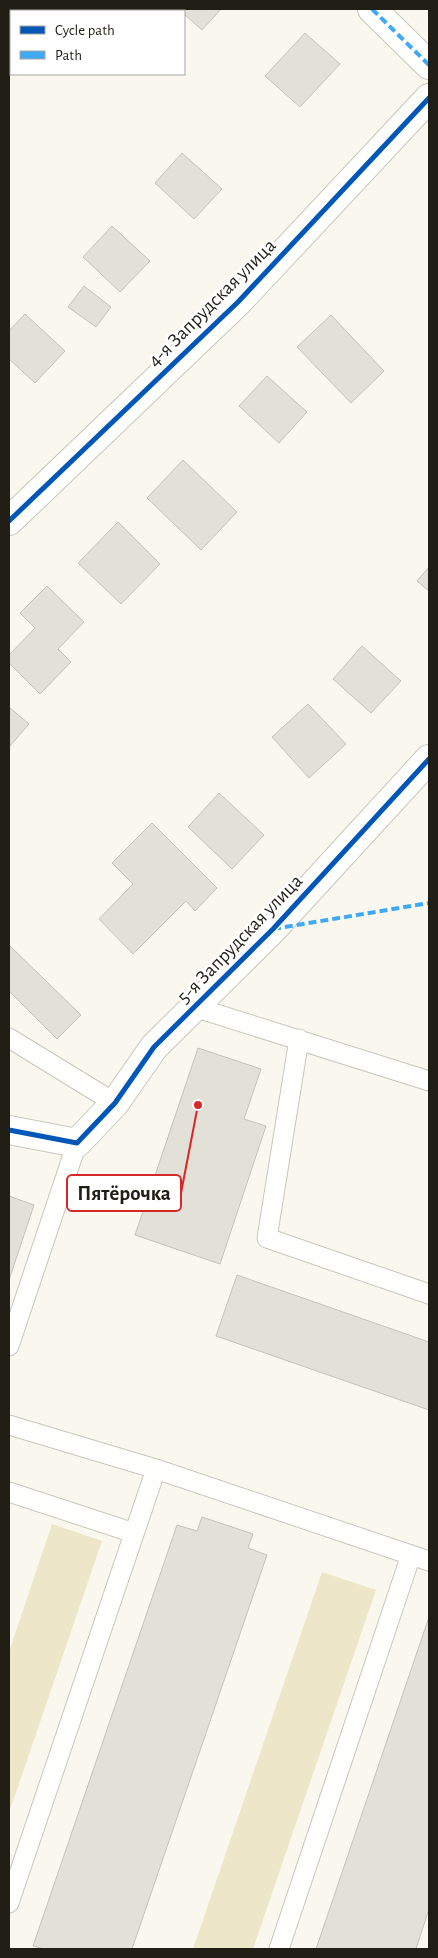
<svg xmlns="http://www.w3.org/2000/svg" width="438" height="1958" font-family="'Alegreya Sans',sans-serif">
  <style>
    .green { fill: #ede6c8 }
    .building { fill: #e3e0d7; stroke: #c4c2b9 }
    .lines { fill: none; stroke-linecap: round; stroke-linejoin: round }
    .lane-casing { stroke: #c9c7be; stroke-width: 21 }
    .street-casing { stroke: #c9c7be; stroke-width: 30 }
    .lane { stroke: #fefefc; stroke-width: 19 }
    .street { stroke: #fefefc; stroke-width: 28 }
    .quiet { stroke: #3fa9f5; stroke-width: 4; stroke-dasharray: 8 4; stroke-linecap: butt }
    .cycleway-casing { stroke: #fff; stroke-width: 8 }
    .cycleway { stroke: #0057b8; stroke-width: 5 }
    .labels { text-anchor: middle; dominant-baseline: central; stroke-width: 5; stroke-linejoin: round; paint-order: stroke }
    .street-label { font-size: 20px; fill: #211f15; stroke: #fff }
    .leader { fill: none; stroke: #d62828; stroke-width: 2 }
    .callout-dot { fill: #d62828; stroke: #fff; stroke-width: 2 }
    .callout { fill: #fff; stroke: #d62828; stroke-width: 2 }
    .callout-label { font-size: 21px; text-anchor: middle; font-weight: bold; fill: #211f15 }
  </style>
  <rect width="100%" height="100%" fill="#faf8ee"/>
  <!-- green -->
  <path class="green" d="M 52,1524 L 102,1541 L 9,1813 L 9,1652 Z
    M 322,1572 L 376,1590 L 253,1949 L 193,1949 Z"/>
  <!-- building -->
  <path class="building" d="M 9,9 L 41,9 L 44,11 L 11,11 L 11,43 L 9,41 Z
    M 104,9 L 132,9 L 130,11 L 102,11 Z
    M 177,9 L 221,9 L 202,30 L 184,14 L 184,11 Z
    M 305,33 L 340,64 L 300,107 L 265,76 Z
    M 182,153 L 222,189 L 194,219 L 155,183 Z
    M 112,226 L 150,261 L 120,292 L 83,257 Z
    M 84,286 L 111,307 L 96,327 L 68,307 Z
    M 25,314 L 65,351 L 35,383 L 9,359 L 9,331 Z
    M 331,315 L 384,371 L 351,403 L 297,347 Z
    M 267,376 L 307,412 L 279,443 L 239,406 Z
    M 183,460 L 237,512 L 201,550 L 147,498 Z
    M 118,522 L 160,564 L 121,604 L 78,563 Z
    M 429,567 L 429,591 L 417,581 Z
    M 47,586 L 84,622 L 58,649 L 71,662 L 40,694 L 9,663 L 9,655 L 35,628 L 20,613 Z
    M 362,646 L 401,681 L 371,713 L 333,679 Z
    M 308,704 L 346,744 L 309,778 L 272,737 Z
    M 9,707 L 29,724 L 9,747 Z
    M 219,793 L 264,835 L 232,869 L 188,827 Z
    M 152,823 L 217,888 L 195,911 L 186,901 L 133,954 L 99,919 L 133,884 L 112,863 Z
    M 9,945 L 81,1015 L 57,1039 L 9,991 Z
    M 198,1048 L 261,1069 L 244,1119 L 266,1126 L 220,1264 L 135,1235 Z
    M 9,1196 L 34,1205 L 9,1280 Z
    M 237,1275 L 429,1342 L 429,1410 L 216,1336 Z
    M 202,1517 L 253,1534 L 248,1548 L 267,1555 L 132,1949 L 44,1949 L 33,1946 L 177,1525 L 197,1531 Z
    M 429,1617 L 429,1909 L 416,1949 L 316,1949 Z"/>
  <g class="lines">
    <defs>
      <path id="lane" d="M 194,1007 L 429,1081
        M 9,1038 L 115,1103
        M 299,1039 L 267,1238 L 429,1294
        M 9,1346 L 77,1143
        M 9,1425 L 156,1469
        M 9,1492 L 134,1533
        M 9,1903 L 156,1469 L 411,1555
        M 279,1949 L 411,1555 L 429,1561"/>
      <path id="street" d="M 372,9 L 429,65
        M 9,521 L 238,302 L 429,98
        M 9,1130 L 77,1143 L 115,1103 L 154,1047 L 273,929 L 429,759"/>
    </defs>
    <!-- lane casing -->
    <use href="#lane" class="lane-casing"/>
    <!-- street casing -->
    <use href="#street" class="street-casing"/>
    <!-- lane -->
    <use href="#lane" class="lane"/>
    <!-- street -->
    <use href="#street" class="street"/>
    <!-- quiet -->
    <path class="quiet" d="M 372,9 L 429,65
      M 273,929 L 429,903"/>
    <defs>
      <path id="cycleway" d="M 9,521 L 238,302 L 429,98
        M 9,1130 L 77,1143 L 115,1103 L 154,1047 L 273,929 L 429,759"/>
    </defs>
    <!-- cycleway casing -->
    <use href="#cycleway" class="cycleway-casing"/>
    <!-- cycleway -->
    <use href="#cycleway" class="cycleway"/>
  </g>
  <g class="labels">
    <!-- street labels -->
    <g class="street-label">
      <text transform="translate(212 303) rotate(-45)">4-я Запрудская улица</text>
      <text transform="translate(240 939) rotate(-46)">5-я Запрудская улица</text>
    </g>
  </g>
  <!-- callouts -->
  <path class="leader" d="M198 1105L181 1193"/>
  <circle class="callout-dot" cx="198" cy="1105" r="5"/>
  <rect class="callout" x="67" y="1175" width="114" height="36" rx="5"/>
  <g class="callout-label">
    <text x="124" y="1200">Пятёрочка</text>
  </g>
  <!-- border -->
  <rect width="438" height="1958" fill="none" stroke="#211f15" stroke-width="20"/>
  <!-- legend -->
  <rect x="10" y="10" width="175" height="65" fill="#ffffff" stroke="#a6a5a1"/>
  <rect x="20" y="26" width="25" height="8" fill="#0057b8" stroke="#a6a5a1"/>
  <text x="55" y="35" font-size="15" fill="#211f15">Cycle path</text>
  <rect x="20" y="51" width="25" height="8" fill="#3fa9f5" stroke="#a6a5a1"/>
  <text x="55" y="60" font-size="15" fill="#211f15">Path</text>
</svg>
